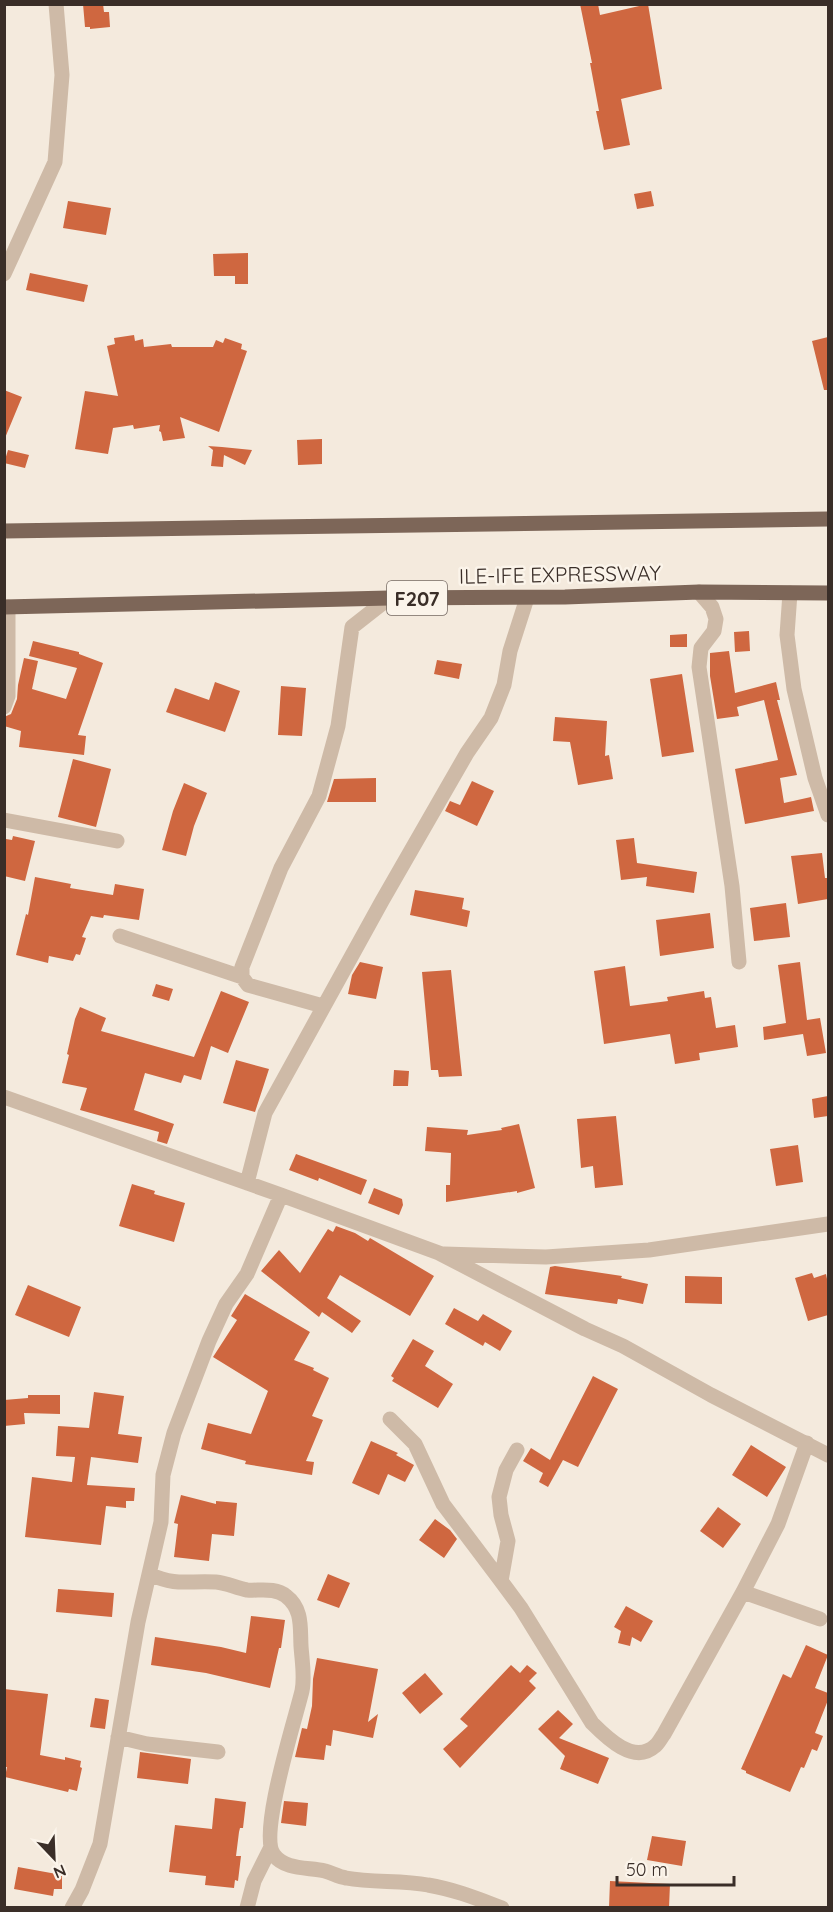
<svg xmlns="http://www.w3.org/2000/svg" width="833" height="1912" font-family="Quicksand,sans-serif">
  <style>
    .building { fill: #cf6740 }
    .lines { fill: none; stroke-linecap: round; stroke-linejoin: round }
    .street { stroke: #cebaa7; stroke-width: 15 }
    .primary { stroke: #7d6658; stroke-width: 15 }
    .labels { text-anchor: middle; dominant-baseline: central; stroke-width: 5; stroke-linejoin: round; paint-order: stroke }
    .shield { fill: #fbf4ea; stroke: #746962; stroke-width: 1.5 }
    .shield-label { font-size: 20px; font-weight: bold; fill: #3a2e28 }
    .street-label { font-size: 21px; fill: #3a2e28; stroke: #fbf4ea }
  </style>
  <rect width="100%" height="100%" fill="#f4eadd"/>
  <!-- building -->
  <path class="building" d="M 83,4 L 103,4 L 104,12 L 109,12 L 110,27 L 90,29 L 90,27 L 85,27 Z
    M 580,4 L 598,4 L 600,15 L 648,4 L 662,89 L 621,99 L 630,145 L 604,150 L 596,111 L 599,111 L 590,63 L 592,63 Z
    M 651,191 L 654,206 L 637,209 L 634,194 Z
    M 68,201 L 111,208 L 106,235 L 63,228 Z
    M 248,253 L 248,284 L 235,284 L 235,276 L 214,276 L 213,254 Z
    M 30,273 L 88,285 L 84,302 L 26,290 Z
    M 134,335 L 135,341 L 143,339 L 144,347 L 171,344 L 172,347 L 213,347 L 216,340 L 223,343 L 225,338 L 242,344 L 241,349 L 247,351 L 219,432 L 180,417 L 185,438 L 163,441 L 161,432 L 159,431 L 160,425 L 134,429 L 133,425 L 113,428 L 108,454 L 75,449 L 85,391 L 118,396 L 107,346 L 115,344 L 114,338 Z
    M 828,337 L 828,390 L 824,390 L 812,341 Z
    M 4,390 L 22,397 L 5,438 L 4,438 Z
    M 322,439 L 322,464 L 298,465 L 297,440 Z
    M 208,446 L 222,447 L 252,450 L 245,465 L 224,455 L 223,467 L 211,466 L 213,450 Z
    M 8,450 L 29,455 L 25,468 L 4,463 Z
    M 749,631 L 750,651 L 735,652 L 734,632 Z
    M 687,634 L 687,647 L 670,647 L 670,635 Z
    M 33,641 L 79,652 L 79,654 L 103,663 L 78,735 L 86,736 L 84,755 L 19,747 L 21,731 L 4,726 L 4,717 L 11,714 L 17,699 L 18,685 L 24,658 L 38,661 L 32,689 L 66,699 L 77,668 L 29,656 Z
    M 729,651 L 735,693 L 776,682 L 780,700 L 777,700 L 797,775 L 780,778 L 784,803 L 811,797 L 814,811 L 745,824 L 735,769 L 778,760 L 764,700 L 737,707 L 739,716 L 717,719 L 710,676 L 710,653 Z
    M 437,660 L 462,664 L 459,679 L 434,674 Z
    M 682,674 L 694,752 L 662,757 L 650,679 Z
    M 215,682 L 240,691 L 225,732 L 166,712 L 175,688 L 209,700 Z
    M 281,686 L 306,688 L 302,736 L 278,735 Z
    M 555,717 L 607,721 L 605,756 L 609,755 L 613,779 L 578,785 L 570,742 L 553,741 Z
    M 73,759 L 111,769 L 96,827 L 58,817 Z
    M 376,778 L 376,802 L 327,802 L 334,779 Z
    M 472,781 L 494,791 L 477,826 L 445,811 L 450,801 L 460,805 Z
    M 184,783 L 207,793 L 194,826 L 186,856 L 162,850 L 173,811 Z
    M 13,836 L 35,841 L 25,881 L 4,876 L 4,847 L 6,839 L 12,840 Z
    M 634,838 L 637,863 L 697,872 L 694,893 L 646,886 L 647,877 L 621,880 L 616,840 Z
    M 822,853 L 825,878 L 828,878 L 828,899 L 798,904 L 791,856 Z
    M 35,877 L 71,884 L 70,888 L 113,895 L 115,884 L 144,889 L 139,920 L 104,915 L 103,918 L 91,916 L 82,937 L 86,938 L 80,955 L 76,954 L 73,961 L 49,956 L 48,963 L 16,955 L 26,914 L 28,915 Z
    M 415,890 L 464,898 L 462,909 L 470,911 L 467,927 L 410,915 Z
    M 786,903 L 790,937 L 754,941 L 750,908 Z
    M 710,913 L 714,948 L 660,956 L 656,920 Z
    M 360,962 L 383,967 L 376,999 L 348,994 L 352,975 Z
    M 800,962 L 807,1020 L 820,1018 L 826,1053 L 807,1056 L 803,1034 L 764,1040 L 763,1027 L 786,1023 L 778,965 Z
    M 625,966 L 630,1006 L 668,1001 L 667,997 L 704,991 L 705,998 L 711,997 L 716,1028 L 735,1025 L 738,1047 L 699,1053 L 700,1060 L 675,1064 L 670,1034 L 604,1044 L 594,971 Z
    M 451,970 L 462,1076 L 439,1077 L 438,1070 L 431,1070 L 422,972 Z
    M 156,984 L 173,989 L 169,1001 L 152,996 Z
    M 221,991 L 249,1002 L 228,1053 L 211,1046 L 201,1080 L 184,1075 L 181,1083 L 145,1073 L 134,1110 L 174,1124 L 167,1144 L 157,1141 L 159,1132 L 80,1110 L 87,1088 L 62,1083 L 69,1055 L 67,1054 L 75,1019 L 80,1007 L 106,1018 L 101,1031 L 194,1057 Z
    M 236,1060 L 269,1069 L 255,1112 L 223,1103 Z
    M 394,1070 L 409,1071 L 408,1086 L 393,1086 Z
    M 828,1096 L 828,1116 L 814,1118 L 812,1099 Z
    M 616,1116 L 623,1185 L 595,1188 L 593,1166 L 581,1168 L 577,1119 Z
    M 519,1124 L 535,1188 L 517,1193 L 517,1191 L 446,1202 L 446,1185 L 450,1185 L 451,1153 L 425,1151 L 427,1127 L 468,1130 L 467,1135 L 502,1130 L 501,1128 Z
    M 798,1145 L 803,1182 L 776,1186 L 770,1149 Z
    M 296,1154 L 367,1180 L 361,1195 L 319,1178 L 318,1181 L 289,1170 Z
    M 132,1184 L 155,1191 L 154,1194 L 185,1203 L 174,1242 L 119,1226 Z
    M 374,1188 L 402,1199 L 403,1205 L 399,1215 L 368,1203 Z
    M 336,1226 L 355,1233 L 368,1241 L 370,1238 L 434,1276 L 410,1316 L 340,1275 L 327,1298 L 361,1321 L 352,1333 L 322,1312 L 319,1317 L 261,1271 L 279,1250 L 300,1273 L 328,1229 L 333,1232 Z
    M 555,1266 L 622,1276 L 621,1278 L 648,1284 L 643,1304 L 618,1299 L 617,1304 L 545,1294 L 550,1267 Z
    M 812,1273 L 814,1278 L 826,1274 L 828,1284 L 828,1315 L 808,1321 L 795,1278 Z
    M 685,1276 L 722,1277 L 722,1304 L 685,1303 Z
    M 28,1285 L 81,1307 L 69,1337 L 15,1315 Z
    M 245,1294 L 310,1332 L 294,1360 L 314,1368 L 313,1370 L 329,1378 L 312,1416 L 323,1420 L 306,1461 L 314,1462 L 312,1475 L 245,1464 L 246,1461 L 201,1449 L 208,1423 L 251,1434 L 268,1391 L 213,1357 L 237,1320 L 231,1316 Z
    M 454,1308 L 478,1321 L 483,1314 L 512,1331 L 500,1351 L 485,1342 L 483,1346 L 445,1324 Z
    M 413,1339 L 434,1351 L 425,1366 L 453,1384 L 438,1408 L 392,1381 L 394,1378 L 391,1376 Z
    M 593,1376 L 618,1389 L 578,1467 L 563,1460 L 548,1487 L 539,1482 L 543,1473 L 523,1461 L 531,1448 L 550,1460 Z
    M 94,1392 L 124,1396 L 118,1434 L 142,1437 L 138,1463 L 91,1457 L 87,1485 L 135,1488 L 134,1501 L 126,1501 L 126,1508 L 106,1506 L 101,1545 L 25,1537 L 32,1477 L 72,1482 L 75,1457 L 56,1456 L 58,1426 L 89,1428 Z
    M 28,1395 L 60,1395 L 60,1414 L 24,1413 L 25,1424 L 4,1426 L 4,1400 L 28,1398 Z
    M 371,1441 L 398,1453 L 396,1455 L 414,1465 L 405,1482 L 388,1474 L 379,1495 L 352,1483 Z
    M 751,1445 L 786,1467 L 767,1497 L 732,1475 Z
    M 181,1495 L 216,1504 L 216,1501 L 237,1503 L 234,1536 L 212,1534 L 209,1561 L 174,1557 L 178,1524 L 174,1523 Z
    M 718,1507 L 741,1524 L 723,1548 L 700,1531 Z
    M 435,1519 L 450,1530 L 457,1539 L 444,1558 L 419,1540 Z
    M 328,1574 L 350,1583 L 339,1608 L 317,1600 Z
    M 58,1589 L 114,1593 L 112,1617 L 56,1612 Z
    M 626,1606 L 653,1621 L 641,1642 L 632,1637 L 630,1646 L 618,1643 L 621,1631 L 614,1627 Z
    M 251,1616 L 285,1620 L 281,1648 L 279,1648 L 270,1688 L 206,1673 L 151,1665 L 155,1637 L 221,1647 L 246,1653 Z
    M 806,1645 L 828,1655 L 815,1688 L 828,1693 L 828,1700 L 815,1733 L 823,1736 L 817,1751 L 812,1749 L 804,1768 L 801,1767 L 790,1792 L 746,1773 L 746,1771 L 741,1769 L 783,1674 L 791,1678 Z
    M 317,1658 L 378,1669 L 368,1722 L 378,1714 L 373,1738 L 333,1730 L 331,1746 L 326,1745 L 324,1760 L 295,1757 L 302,1728 L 307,1729 L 312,1706 L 313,1679 Z
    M 511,1665 L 520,1673 L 527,1665 L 537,1673 L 529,1681 L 536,1688 L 460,1768 L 443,1749 L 468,1726 L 460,1719 Z
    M 425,1673 L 443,1694 L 420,1714 L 402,1693 Z
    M 4,1689 L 48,1694 L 40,1755 L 65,1760 L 65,1757 L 81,1761 L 80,1767 L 82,1768 L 77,1791 L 69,1789 L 68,1792 L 5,1777 L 7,1767 L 4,1767 Z
    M 95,1698 L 109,1700 L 105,1729 L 90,1727 Z
    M 558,1710 L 573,1724 L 559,1738 L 609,1758 L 598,1784 L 560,1769 L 565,1756 L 538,1729 Z
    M 140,1752 L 191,1759 L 188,1784 L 137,1778 Z
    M 215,1798 L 246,1802 L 243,1828 L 240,1828 L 239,1832 L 236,1856 L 241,1856 L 238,1881 L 235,1880 L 234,1888 L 205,1885 L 206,1876 L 169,1872 L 175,1825 L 212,1829 Z
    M 284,1801 L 308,1803 L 306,1826 L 281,1823 Z
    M 652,1836 L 686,1841 L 682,1866 L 647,1860 Z
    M 18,1867 L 62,1875 L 62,1889 L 54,1889 L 53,1896 L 14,1889 Z
    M 610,1881 L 670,1884 L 669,1908 L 609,1908 Z"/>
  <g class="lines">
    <!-- street -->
    <path class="street" d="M 4,274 L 55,162 L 62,75 L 56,4
      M 699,592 L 712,607 L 716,619 L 714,631 L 701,648 L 699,667 L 732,886 L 739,962
      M 790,593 L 787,635 L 794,689 L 815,778 L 828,815
      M 4,707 L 8,696 L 8,607
      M 4,820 L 117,841
      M 120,936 L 242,977 L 248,985 L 323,1006
      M 242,977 L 242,967 L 281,868 L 319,796 L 338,726 L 352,627 L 389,598
      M 4,1097 L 281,1195 L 439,1253 L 585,1329 L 623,1346 L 711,1395 L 828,1455
      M 247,1183 L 265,1113 L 382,901 L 467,753 L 491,718 L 504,685 L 510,651 L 527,598
      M 444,1254 L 546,1257 L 649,1250 L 828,1224
      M 390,1419 L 415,1444 L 443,1504 L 501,1581
      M 517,1450 L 506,1470 L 499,1497 L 501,1515 L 508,1541 L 501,1581 L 521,1608 L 592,1723 C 607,1738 634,1765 655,1746 C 658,1744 661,1738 664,1734 L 743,1592 L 778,1524 L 807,1443
      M 149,1574 C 178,1587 188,1580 216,1582 C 227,1583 236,1588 247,1590 C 259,1591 275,1587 286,1596 C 303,1609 300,1628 301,1646 C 302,1661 305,1677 302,1691 C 295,1720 258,1835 274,1855 C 285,1870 309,1867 325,1871 C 332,1873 339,1877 346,1878 C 373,1883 401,1880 428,1885 C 453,1889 478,1899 502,1908
      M 743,1592 L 820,1619
      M 118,1737 L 147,1744 L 218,1752
      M 72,1908 L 82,1890 L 100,1844 L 138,1622 L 161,1522 L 163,1475 L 174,1433 L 209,1341 L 226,1304 L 247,1274 L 281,1195
      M 247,1908 L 254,1881 L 270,1849"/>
    <!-- primary -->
    <path class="primary" d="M 4,531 L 828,519
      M 4,607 L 389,598 L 565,597 L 699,592 L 828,593"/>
  </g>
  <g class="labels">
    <!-- shield labels -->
    <rect class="shield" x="387" y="581" width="60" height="34" rx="4.5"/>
    <g class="shield-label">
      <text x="417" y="598">F207</text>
    </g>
    <!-- street labels -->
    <g class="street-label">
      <text transform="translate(560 574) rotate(-1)">ILE-IFE EXPRESSWAY</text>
    </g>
  </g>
  <!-- border -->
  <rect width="833" height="1912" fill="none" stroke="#3a2e28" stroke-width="12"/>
  <!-- north arrow -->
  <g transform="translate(54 1858) rotate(157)" stroke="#fbf4ea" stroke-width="4.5" paint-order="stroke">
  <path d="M0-4.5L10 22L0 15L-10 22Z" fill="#3a2e28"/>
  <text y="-9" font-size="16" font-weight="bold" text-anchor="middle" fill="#3a2e28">N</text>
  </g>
  <!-- scale -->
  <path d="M617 1876v9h117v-9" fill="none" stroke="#3a2e28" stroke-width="3"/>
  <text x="626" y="1876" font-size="18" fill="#3a2e28" stroke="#fbf4ea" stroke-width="4.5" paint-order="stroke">50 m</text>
</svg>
